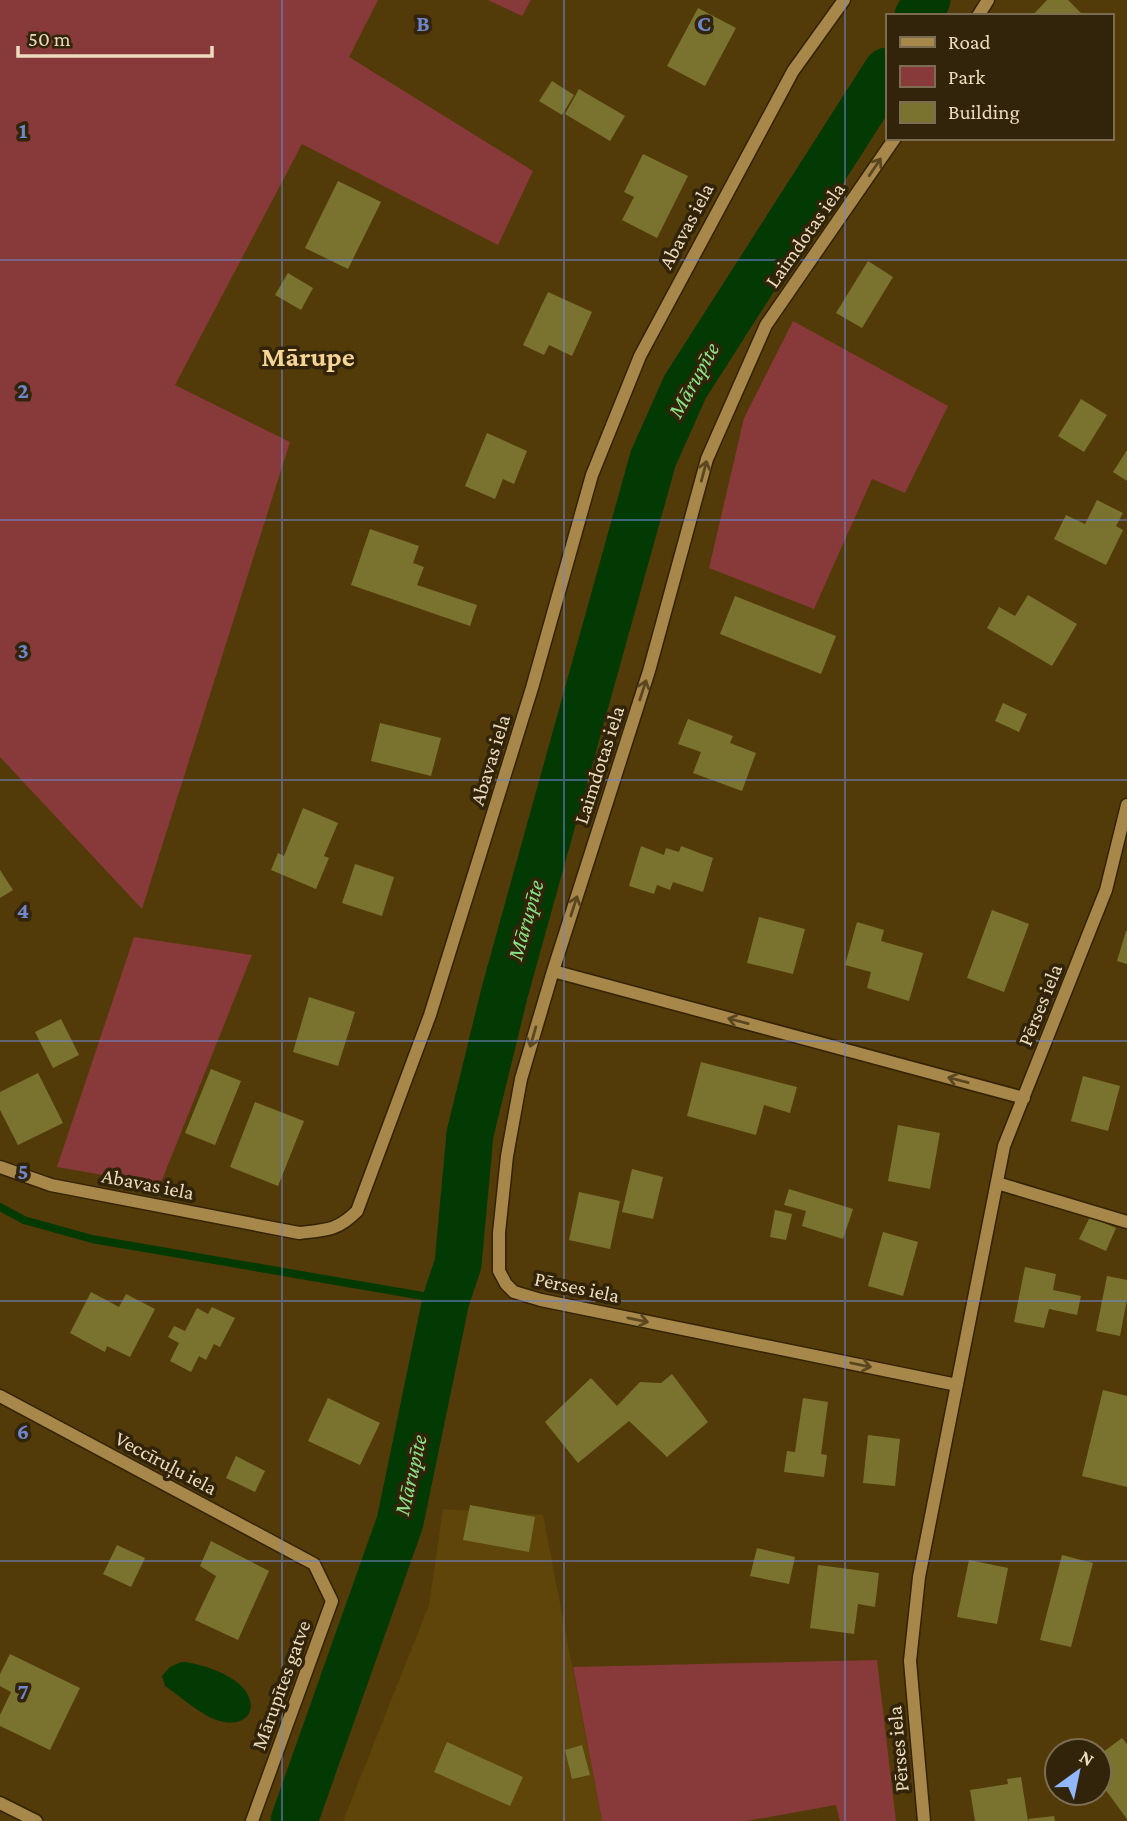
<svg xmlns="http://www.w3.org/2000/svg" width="1127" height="1821" font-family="'Crimson Pro',serif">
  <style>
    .built { fill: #5f450a }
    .green { fill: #873a39 }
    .water { fill: #033903 }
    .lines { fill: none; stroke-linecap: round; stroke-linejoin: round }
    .stream { stroke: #033903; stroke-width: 8 }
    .river { stroke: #033903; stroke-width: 47 }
    .building { fill: #7a732f }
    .minor-casing { stroke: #332302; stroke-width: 15 }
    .minor { stroke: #a7874a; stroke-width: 12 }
    .oneway { stroke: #5a4720 }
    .grid { fill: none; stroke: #7086cd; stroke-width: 2; stroke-opacity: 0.55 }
    .labels { text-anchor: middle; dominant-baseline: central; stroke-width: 7; stroke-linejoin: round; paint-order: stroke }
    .street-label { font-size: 21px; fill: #ecdbbd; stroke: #31240a }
    .water-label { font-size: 23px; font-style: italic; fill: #8ce387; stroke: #31240a }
    .district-label { font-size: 28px; font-weight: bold; fill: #f6d495; stroke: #31240a }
    .grid-label { font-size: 23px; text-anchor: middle; font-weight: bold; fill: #7086cd; stroke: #31240a; stroke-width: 7; stroke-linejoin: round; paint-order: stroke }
  </style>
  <rect width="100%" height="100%" fill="#523b08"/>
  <!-- built -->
  <path class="built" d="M 443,1509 L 543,1515 L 602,1821 L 343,1821 L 429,1605 Z"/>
  <!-- green -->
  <path class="green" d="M 0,0 L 378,0 L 349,57 L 533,171 L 498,245 L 302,144 L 175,385 L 290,442 L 142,909 L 0,757 Z
    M 488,0 L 531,0 L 522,16 Z
    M 793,321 L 948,406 L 905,493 L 872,479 L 814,609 L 709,568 L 744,418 Z
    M 134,937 L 252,955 L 160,1185 L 57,1167 Z
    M 877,1660 L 896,1821 L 840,1821 L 836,1805 L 746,1821 L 602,1821 L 573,1667 Z"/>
  <!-- water -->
  <path class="water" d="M 181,1662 C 198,1662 234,1675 244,1689 C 261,1711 244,1728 220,1721 C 203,1717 180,1696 165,1686 L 162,1676 L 170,1667 Z"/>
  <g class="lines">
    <!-- stream -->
    <path class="stream" d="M 0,1207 L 24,1220 L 92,1239 L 446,1300"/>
    <!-- river -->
    <path class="river" d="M 918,16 L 927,0
      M 294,1821 L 400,1522 L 446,1300 L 458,1264 L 470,1134 L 505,991 L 653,459 L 685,387 L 887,71"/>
  </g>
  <!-- building -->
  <path class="building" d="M 1047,0 L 1068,0 L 1082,14 L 1079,16 L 1032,16 Z
    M 698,8 L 736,28 L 705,86 L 667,66 Z
    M 552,81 L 574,95 L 562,115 L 539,101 Z
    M 579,89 L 625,116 L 610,141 L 565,114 Z
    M 643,154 L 688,176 L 657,238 L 622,220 L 634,197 L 624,192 Z
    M 338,181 L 381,202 L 348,269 L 305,248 Z
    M 868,261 L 893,277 L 862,328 L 836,313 Z
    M 288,273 L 313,288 L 301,310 L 275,295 Z
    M 548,292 L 592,312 L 572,356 L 549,345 L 544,355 L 523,345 Z
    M 1081,399 L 1107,415 L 1084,452 L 1058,436 Z
    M 487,433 L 527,451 L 514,484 L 503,479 L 495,499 L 465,486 Z
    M 1127,450 L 1127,481 L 1113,472 Z
    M 1097,500 L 1123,513 L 1116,526 L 1123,530 L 1106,565 L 1054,539 L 1066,515 L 1085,524 Z
    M 370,529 L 419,546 L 413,563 L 424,567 L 417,585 L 477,605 L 470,626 L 351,585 Z
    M 1028,595 L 1077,624 L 1052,666 L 987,628 L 999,607 L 1015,616 Z
    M 735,596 L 836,636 L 821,674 L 720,634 Z
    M 1003,703 L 1027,714 L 1019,732 L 995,721 Z
    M 688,719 L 733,736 L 730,743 L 756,753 L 742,791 L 693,773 L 701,752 L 678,744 Z
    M 380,723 L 441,738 L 431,776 L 371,761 Z
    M 303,808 L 338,823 L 324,856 L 329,858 L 316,889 L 271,870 L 278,853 L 284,856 Z
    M 641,846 L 664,855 L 666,848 L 679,852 L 681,846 L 713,858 L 703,892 L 673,882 L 670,890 L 657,885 L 654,894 L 629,886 Z
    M 355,864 L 394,877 L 382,916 L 342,903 Z
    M 0,870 L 13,890 L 0,898 Z
    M 992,910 L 1029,924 L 1004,992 L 967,978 Z
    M 759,917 L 805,929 L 793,974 L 747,963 Z
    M 857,922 L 884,930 L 881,941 L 923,953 L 909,1001 L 867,988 L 871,972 L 845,965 Z
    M 1126,931 L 1127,931 L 1127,964 L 1117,961 Z
    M 309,997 L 355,1012 L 338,1066 L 293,1052 Z
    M 61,1019 L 79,1055 L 53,1068 L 35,1032 Z
    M 701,1062 L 797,1087 L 790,1113 L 764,1105 L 756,1135 L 687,1116 Z
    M 211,1069 L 241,1081 L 215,1145 L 185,1133 Z
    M 38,1073 L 63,1123 L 18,1145 L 0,1110 L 0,1092 Z
    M 1083,1076 L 1120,1086 L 1108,1131 L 1071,1121 Z
    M 255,1102 L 304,1121 L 278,1186 L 230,1167 Z
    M 898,1125 L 940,1133 L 930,1189 L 888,1181 Z
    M 632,1169 L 663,1177 L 653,1219 L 622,1212 Z
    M 789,1189 L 853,1209 L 843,1239 L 802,1226 L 806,1211 L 784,1205 Z
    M 579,1192 L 620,1201 L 610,1249 L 569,1240 Z
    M 775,1210 L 792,1214 L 786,1240 L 770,1237 Z
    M 1090,1217 L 1116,1228 L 1106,1251 L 1079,1239 Z
    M 883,1232 L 918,1242 L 903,1296 L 868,1286 Z
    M 1025,1267 L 1056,1274 L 1053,1290 L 1081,1296 L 1077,1315 L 1049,1309 L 1044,1328 L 1014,1322 Z
    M 1107,1276 L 1127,1280 L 1127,1299 L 1120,1336 L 1096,1331 Z
    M 91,1292 L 119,1307 L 126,1294 L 155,1309 L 130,1357 L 107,1346 L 105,1352 L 70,1333 Z
    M 212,1307 L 235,1318 L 220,1347 L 214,1344 L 206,1360 L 199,1356 L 191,1372 L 170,1361 L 179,1343 L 168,1337 L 174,1326 L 185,1331 L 197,1308 L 208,1314 Z
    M 672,1374 L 708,1422 L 667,1457 L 629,1421 L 578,1463 L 545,1422 L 591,1378 L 617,1406 L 640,1382 L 661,1383 Z
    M 1103,1390 L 1127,1396 L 1127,1487 L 1082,1476 Z
    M 328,1398 L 380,1423 L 360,1465 L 308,1441 Z
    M 803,1398 L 828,1402 L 821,1454 L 827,1455 L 824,1477 L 784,1472 L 787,1451 L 795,1452 Z
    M 868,1435 L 900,1439 L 895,1486 L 863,1483 Z
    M 236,1456 L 265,1471 L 255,1492 L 226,1478 Z
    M 470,1505 L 535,1517 L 529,1552 L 463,1540 Z
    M 211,1541 L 269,1571 L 238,1640 L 195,1620 L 216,1576 L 200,1566 Z
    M 117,1545 L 145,1558 L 131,1587 L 103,1574 Z
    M 757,1548 L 795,1557 L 789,1584 L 750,1576 Z
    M 1062,1555 L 1093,1563 L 1071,1647 L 1040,1640 Z
    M 969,1560 L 1008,1568 L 997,1624 L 957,1617 Z
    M 818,1565 L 879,1573 L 875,1607 L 858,1604 L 854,1634 L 810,1628 Z
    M 10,1654 L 80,1688 L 50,1750 L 0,1726 L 0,1715 L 11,1692 L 0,1686 L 0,1674 Z
    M 1122,1738 L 1127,1744 L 1127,1819 L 1099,1781 L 1099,1755 Z
    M 447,1742 L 523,1777 L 510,1806 L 434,1772 Z
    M 582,1745 L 590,1775 L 572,1779 L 565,1750 Z
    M 1021,1777 L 1028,1821 L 975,1821 L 970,1790 L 1008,1784 L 1007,1779 Z
    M 1054,1816 L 1055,1821 L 1029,1821 L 1028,1819 Z"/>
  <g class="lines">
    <defs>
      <path id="minor" d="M 978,16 L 988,0
        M 895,138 L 766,325 L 707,459 L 649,671 L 553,971 L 521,1079 L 507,1156 L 499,1233 L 499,1271 L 506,1284 L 514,1292 L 541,1300 L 957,1385
        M 553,971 L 1024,1098
        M 0,1167 L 51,1185 L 299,1233 C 326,1230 337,1231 357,1211 L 430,1015 L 532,688 L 592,475 L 640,356 L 793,71 L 844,0
        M 997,1183 L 1127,1222
        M 0,1396 L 314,1564 L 332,1601 L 252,1821
        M 0,1803 L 36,1821
        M 924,1821 L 910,1661 L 919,1577 L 1004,1146 L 1106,890 L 1127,805"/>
    </defs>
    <!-- minor casing -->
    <use href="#minor" class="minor-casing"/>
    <!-- minor -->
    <use href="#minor" class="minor"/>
  </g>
  <!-- one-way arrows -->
  <defs><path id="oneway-shaft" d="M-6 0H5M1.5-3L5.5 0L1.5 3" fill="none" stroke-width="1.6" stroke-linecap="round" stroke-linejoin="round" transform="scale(1.75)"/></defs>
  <g class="oneway">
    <use href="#oneway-shaft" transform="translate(875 167) rotate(-56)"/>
    <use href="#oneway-shaft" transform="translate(704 471) rotate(-75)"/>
    <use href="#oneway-shaft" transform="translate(643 690) rotate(-72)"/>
    <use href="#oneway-shaft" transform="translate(574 906) rotate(-72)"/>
    <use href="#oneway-shaft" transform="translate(738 1021) rotate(-165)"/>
    <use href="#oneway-shaft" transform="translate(533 1037) rotate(106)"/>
    <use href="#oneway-shaft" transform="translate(958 1080) rotate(-165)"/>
    <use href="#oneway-shaft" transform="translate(638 1320) rotate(12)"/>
    <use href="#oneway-shaft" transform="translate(861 1365) rotate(12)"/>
  </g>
  <!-- grid -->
  <path class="grid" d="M 282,0 L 282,1821M 564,0 L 564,1821M 845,0 L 845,1821M 0,260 L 1127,260M 0,520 L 1127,520M 0,780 L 1127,780M 0,1041 L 1127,1041M 0,1301 L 1127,1301M 0,1561 L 1127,1561"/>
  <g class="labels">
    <!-- street labels -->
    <g class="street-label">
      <text transform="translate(686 226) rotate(-62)">Abavas iela</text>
      <text transform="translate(805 235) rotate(-55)">Laimdotas iela</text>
      <text transform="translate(490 760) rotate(-73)">Abavas iela</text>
      <text transform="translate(599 765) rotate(-72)">Laimdotas iela</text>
      <text transform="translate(1040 1005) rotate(-68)">Pērses iela</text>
      <text transform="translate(148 1184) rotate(11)">Abavas iela</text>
      <text transform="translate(577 1287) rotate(12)">Pērses iela</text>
      <text transform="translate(166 1463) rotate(28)">Veccīruļu iela</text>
      <text transform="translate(281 1685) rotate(-70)">Mārupītes gatve</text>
      <text transform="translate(898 1749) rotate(-95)">Pērses iela</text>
    </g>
    <!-- water labels -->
    <g class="water-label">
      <text transform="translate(693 380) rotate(-61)">Mārupīte</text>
      <text transform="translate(525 920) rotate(-74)">Mārupīte</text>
      <text transform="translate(410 1475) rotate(-77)">Mārupīte</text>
    </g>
    <!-- district labels -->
    <g class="district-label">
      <text x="308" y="356">Mārupe</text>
    </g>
  </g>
  <g class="grid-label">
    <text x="423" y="31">B</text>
    <text x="704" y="31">C</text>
    <text x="23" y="138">1</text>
    <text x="23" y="398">2</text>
    <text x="23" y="658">3</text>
    <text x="23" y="918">4</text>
    <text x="23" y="1179">5</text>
    <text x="23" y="1439">6</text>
    <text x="23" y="1699">7</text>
  </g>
  <!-- legend -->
  <rect x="886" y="14" width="228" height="126" fill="#31240a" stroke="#7c6d52" stroke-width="2"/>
  <rect x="900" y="37" width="35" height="10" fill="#a7874a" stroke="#7c6d52" stroke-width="2"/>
  <text x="948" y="49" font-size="21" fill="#ecdbbd">Road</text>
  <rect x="900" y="66" width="35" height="21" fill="#873a39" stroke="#7c6d52" stroke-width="2"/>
  <text x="948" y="84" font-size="21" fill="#ecdbbd">Park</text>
  <rect x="900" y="102" width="35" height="21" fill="#7a732f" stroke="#7c6d52" stroke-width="2"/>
  <text x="948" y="119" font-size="21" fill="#ecdbbd">Building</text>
  <!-- north arrow -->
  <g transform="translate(1078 1772) rotate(33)"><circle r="33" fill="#31240a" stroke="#7c6d52" stroke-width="2"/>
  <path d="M0-5L12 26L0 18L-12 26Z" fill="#93b7fd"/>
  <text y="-10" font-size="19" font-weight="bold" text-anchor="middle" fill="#ecdbbd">N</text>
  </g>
  <!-- scale -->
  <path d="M18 46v10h194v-10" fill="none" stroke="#ecdbbd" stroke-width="3.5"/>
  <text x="28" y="46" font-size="21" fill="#ecdbbd" stroke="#31240a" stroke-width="5" paint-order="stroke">50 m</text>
</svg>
